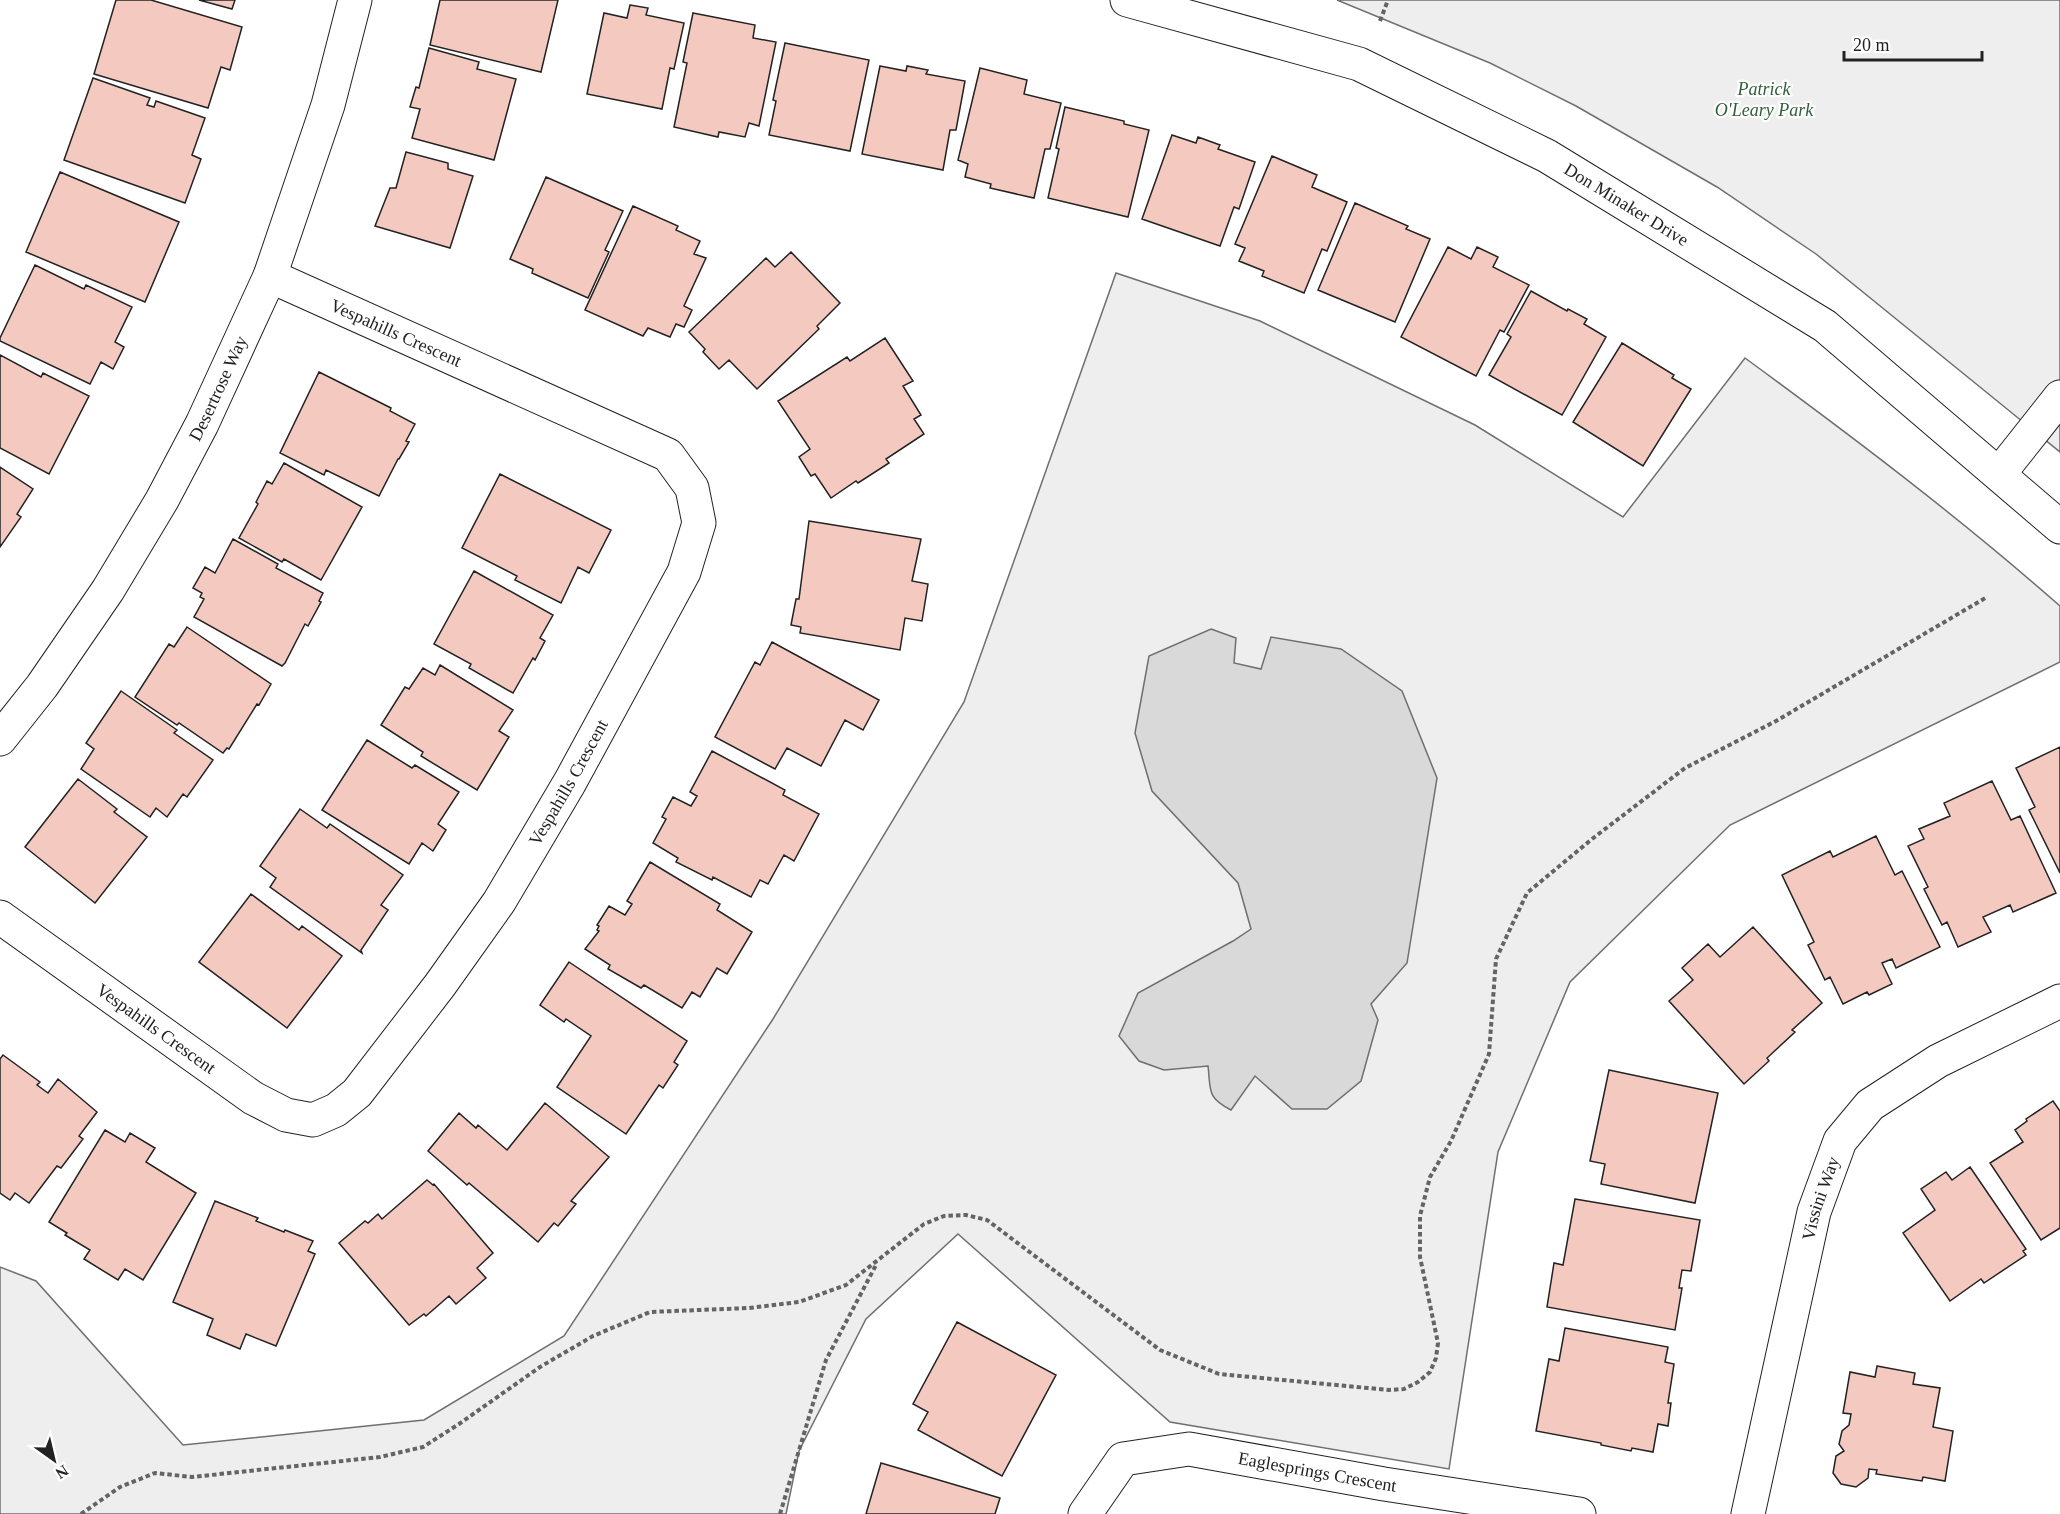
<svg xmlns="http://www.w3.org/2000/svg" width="2060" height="1514" font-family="Georgia,serif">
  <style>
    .green { fill: #eee; stroke: #6f6f6f; stroke-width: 1.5 }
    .water { fill: #d9d9d9; stroke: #6f6f6f; stroke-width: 1.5 }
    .building { fill: #f3c9c0; stroke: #222; stroke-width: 1.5 }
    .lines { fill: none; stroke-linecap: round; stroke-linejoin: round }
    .street-casing { stroke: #222; stroke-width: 35 }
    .secondary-casing { stroke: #222; stroke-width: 35 }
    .path { stroke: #646464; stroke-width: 4; stroke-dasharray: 4.5 3; stroke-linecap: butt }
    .street { stroke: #fff; stroke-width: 33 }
    .secondary { stroke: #fff; stroke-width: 33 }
    .labels { text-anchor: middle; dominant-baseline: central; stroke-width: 4.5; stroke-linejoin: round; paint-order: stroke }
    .park-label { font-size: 18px; font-style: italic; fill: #2f5e38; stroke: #fff }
    .street-label { font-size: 18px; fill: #222; stroke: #fff }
  </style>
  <rect width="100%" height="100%" fill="#fff"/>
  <!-- green -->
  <path class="green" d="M 1337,0 L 2060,0 L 2060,452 L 1816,254 L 1717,187 L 1576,106 L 1490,63 Z
    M 1116,273 L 1260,321 L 1475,425 L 1623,517 L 1745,358 C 1853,437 1960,518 2060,606 L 2060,662 L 1730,825 L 1570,982 L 1498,1152 L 1449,1469 L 1170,1422 L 958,1234 L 866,1319 L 799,1451 L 786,1514 L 0,1514 L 0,1267 L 36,1281 L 183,1445 L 424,1420 L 564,1336 L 773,1019 L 964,702 Z"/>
  <!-- water -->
  <path class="water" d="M 1211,629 L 1236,638 L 1234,663 L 1261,669 L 1271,637 L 1341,649 L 1402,691 L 1437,778 L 1407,963 L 1371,1004 L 1378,1020 L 1361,1081 L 1327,1109 L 1292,1109 L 1255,1076 L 1231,1110 C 1206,1097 1211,1090 1208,1066 L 1164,1070 L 1139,1061 L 1119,1036 L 1138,993 L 1233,941 L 1251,929 L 1238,883 L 1152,791 L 1135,733 L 1149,656 Z"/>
  <!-- building -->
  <path class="building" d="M 116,0 L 151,0 L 242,27 L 230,70 L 221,67 L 208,108 L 94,74 Z
    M 199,0 L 235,0 L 232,9 Z
    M 440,0 L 558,0 L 541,72 L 430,45 Z
    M 630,5 L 648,8 L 646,15 L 684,23 L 674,69 L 670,68 L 662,109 L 587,94 L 604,13 L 627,18 Z
    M 693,13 L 755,25 L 753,38 L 776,42 L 759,126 L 749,123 L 745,137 L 719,132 L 718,137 L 674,127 L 687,63 L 683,62 Z
    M 785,43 L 869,60 L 850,151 L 769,135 L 776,101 L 773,100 Z
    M 429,48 L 479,62 L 477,69 L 516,79 L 494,160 L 412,138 L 420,109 L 410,107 L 416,87 L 419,88 Z
    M 880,66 L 906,71 L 907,66 L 928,70 L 926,74 L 965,81 L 956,130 L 950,130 L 943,170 L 862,154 Z
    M 980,68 L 1027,80 L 1024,94 L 1061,103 L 1050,149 L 1045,149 L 1034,198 L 990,188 L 991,184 L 965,177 L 968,164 L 958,160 Z
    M 93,78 L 150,98 L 147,105 L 154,107 L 156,101 L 205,118 L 192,155 L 201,159 L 185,203 L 64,160 Z
    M 1065,107 L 1124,121 L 1124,124 L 1149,130 L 1128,217 L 1048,198 L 1059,149 L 1056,148 Z
    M 1172,135 L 1196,143 L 1198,137 L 1220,145 L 1218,149 L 1255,162 L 1239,209 L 1234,207 L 1220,246 L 1142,219 Z
    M 406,152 L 448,163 L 448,169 L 473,176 L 450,248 L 375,226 L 390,188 L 396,188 Z
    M 1272,156 L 1317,175 L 1312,187 L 1347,202 L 1327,251 L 1322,249 L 1304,293 L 1262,276 L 1264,271 L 1239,261 L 1245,248 L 1235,244 Z
    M 60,172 L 179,222 L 145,302 L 26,252 Z
    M 546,177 L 623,211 L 605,250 L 609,252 L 588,298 L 532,273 L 533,269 L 510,259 Z
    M 1355,203 L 1408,226 L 1406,229 L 1430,239 L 1395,322 L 1318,290 Z
    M 633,206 L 678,226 L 676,230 L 700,241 L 694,254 L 706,258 L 684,306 L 692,310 L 684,327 L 676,324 L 670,337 L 648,328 L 643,336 L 585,310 Z
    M 1448,247 L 1471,259 L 1477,247 L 1498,257 L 1493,267 L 1529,285 L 1504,332 L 1500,330 L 1476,376 L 1401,337 Z
    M 791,252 L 840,303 L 817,326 L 819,329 L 757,389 L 729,360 L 719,369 L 703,352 L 705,349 L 689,332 L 766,258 L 775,267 Z
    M 35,265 L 84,289 L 86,285 L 132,307 L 115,342 L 124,347 L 113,369 L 101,362 L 90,384 L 0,341 L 0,338 Z
    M 1531,291 L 1567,311 L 1568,309 L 1587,319 L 1584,324 L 1606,337 L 1562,415 L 1489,375 L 1511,337 L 1507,334 Z
    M 885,338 L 913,381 L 903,386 L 921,415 L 914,419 L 924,434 L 886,459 L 889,463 L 858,483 L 856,481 L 831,498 L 815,474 L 811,476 L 799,457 L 810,449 L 778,401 L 847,357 L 850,361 Z
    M 1622,343 L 1674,375 L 1672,378 L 1691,389 L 1643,466 L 1573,422 Z
    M 0,355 L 41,377 L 43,373 L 89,396 L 49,474 L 0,448 Z
    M 319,372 L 391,408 L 390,411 L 415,424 L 406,441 L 409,442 L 399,459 L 398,459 L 379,496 L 326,470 L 324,475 L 280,453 Z
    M 284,463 L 362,507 L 321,580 L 284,559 L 282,562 L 239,538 L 258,504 L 256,502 L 267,481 L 272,484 Z
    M 0,467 L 33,489 L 17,514 L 21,517 L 0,547 Z
    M 500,474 L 611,530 L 589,573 L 578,567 L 561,603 L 515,580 L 517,576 L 462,548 Z
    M 809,521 L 921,539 L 912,581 L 928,584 L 922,621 L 905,618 L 900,650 L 800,633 L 801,627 L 791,625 L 796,599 L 799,599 Z
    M 233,539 L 278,564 L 276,568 L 323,593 L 319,601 L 321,602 L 308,626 L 305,624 L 285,663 L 282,666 L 194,617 L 204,599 L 200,597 L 202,593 L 193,588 L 205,567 L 215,573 Z
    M 474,571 L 553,615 L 540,638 L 545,641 L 535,660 L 533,658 L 513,693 L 469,668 L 471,664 L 434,644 Z
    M 187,627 L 271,684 L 259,705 L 257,704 L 229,749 L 227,748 L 223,753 L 179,723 L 177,725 L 135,697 L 169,644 L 174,647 Z
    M 772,642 L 879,700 L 863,730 L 845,720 L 821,766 L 787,748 L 775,769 L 715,737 L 755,662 L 760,665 Z
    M 440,665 L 513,710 L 499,731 L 509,737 L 477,790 L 421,756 L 423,752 L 381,725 L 405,687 L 409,689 L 423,668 L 435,675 Z
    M 121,691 L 177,730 L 174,733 L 213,760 L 187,797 L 183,794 L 167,817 L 156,808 L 150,817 L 81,769 L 94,749 L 86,743 Z
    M 367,740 L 412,768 L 415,765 L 459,792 L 438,824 L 446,830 L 433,851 L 422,843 L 409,864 L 322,810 Z
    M 2060,747 L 2060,873 L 2029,810 L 2035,807 L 2016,768 Z
    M 712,751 L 785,790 L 783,795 L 819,814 L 794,861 L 784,855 L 768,884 L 760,880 L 751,897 L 713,877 L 712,880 L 676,862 L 678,858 L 653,843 L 666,819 L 662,817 L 673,797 L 691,806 L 697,796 L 690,792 Z
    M 78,779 L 117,809 L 114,812 L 147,837 L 95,903 L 25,847 Z
    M 1992,781 L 2011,820 L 2020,816 L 2056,893 L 2013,912 L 2010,905 L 1983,917 L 1991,932 L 1958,947 L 1947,922 L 1942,925 L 1924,889 L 1928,887 L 1908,846 L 1924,839 L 1919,829 L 1950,816 L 1944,803 Z
    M 300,809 L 327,828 L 330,824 L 403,875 L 381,905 L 388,910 L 361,950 L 362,953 L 270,887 L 276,878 L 260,866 Z
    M 1876,836 L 1895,875 L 1902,871 L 1940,947 L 1896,968 L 1892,959 L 1882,963 L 1892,984 L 1869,995 L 1867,992 L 1843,1004 L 1830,977 L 1825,980 L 1808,945 L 1814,942 L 1782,875 L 1830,851 L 1833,857 Z
    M 650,862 L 720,904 L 717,910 L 752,932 L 727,974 L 717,968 L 700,997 L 692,992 L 682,1008 L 644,985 L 641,988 L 608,969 L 610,965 L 585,949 L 599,931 L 597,930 L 599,926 L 597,925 L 609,906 L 625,915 L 632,904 L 627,901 Z
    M 251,894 L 299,930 L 302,926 L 342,956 L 287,1028 L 199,962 Z
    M 1753,927 L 1822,1003 L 1792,1030 L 1795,1032 L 1767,1058 L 1769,1061 L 1744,1084 L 1669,1001 L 1693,980 L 1682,968 L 1708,944 L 1720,957 Z
    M 569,962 L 687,1041 L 674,1062 L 678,1065 L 663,1088 L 659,1085 L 626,1134 L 557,1087 L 591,1036 L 566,1019 L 564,1022 L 540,1005 Z
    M 3,1055 L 40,1082 L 37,1085 L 48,1093 L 58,1079 L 97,1112 L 79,1136 L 83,1139 L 61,1168 L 57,1166 L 29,1203 L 15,1193 L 10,1200 L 0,1193 L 0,1059 Z
    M 1609,1070 L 1718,1093 L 1695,1203 L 1601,1184 L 1605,1164 L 1590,1161 Z
    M 2053,1101 L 2060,1111 L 2060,1228 L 2041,1240 L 1990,1163 L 2023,1142 L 2015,1130 L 2027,1121 L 2026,1119 Z
    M 545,1103 L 609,1157 L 571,1201 L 576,1204 L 558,1226 L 554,1223 L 538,1242 L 469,1183 L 467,1185 L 428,1151 L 459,1113 L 476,1128 L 478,1125 L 507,1150 Z
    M 105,1130 L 125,1142 L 130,1133 L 155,1148 L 146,1162 L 196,1193 L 143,1280 L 125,1269 L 118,1280 L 84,1259 L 90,1250 L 65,1235 L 67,1233 L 49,1222 Z
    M 1970,1167 L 2026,1249 L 2023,1251 L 2026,1255 L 1984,1283 L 1981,1279 L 1950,1301 L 1903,1233 L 1935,1210 L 1921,1189 L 1946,1172 L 1952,1180 Z
    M 427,1180 L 433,1185 L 434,1184 L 493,1253 L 477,1268 L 486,1278 L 456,1304 L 449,1296 L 426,1316 L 424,1314 L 409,1325 L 339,1243 L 365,1221 L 368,1223 L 378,1214 L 382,1219 Z
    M 1575,1199 L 1700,1220 L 1691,1271 L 1682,1270 L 1679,1288 L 1682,1288 L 1675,1330 L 1547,1307 L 1554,1263 L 1563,1265 Z
    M 215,1201 L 258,1218 L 256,1221 L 284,1232 L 285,1230 L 313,1241 L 308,1251 L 315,1254 L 276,1346 L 246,1334 L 240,1349 L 207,1335 L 213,1319 L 173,1302 Z
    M 957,1322 L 1056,1375 L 1002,1476 L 918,1430 L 928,1412 L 913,1404 Z
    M 1565,1328 L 1668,1347 L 1665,1362 L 1674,1364 L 1668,1403 L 1671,1403 L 1668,1426 L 1658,1424 L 1653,1452 L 1632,1448 L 1631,1451 L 1601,1445 L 1601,1443 L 1536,1431 L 1549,1359 L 1559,1361 Z
    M 1877,1366 L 1915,1373 L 1913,1384 L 1940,1388 L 1933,1427 L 1953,1431 L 1945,1481 L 1923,1477 L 1922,1481 L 1876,1474 L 1877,1470 L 1869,1469 L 1868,1478 L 1856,1487 L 1841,1484 L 1833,1473 L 1836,1456 L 1844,1451 L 1839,1444 L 1842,1431 L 1849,1425 L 1851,1414 L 1843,1413 L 1850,1372 L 1875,1377 Z
    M 881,1463 L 1000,1498 L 995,1514 L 866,1514 Z"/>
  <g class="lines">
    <defs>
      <g id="street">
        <path d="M 1999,474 L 2060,397"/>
        <path id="s1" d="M 0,739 L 42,686 L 108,590 L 162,500 L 202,424 L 270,276 L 328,105 L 355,0"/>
        <path id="s2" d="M 0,917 L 253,1098 L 286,1115 L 313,1120 L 336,1110 L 357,1093 L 440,985 L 499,902 L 570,782 L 684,572 L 699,523 L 692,488 L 668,455 L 270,276"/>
        <path id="s3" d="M 1085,1514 L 1123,1459 L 1189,1449 L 1384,1484 L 1579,1514"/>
        <path id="s4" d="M 1748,1514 L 1814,1212 L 1840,1141 L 1870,1105 L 1938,1061 L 2060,1001"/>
      </g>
      <g id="secondary">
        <path id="s5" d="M 1127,0 L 1359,64 L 1547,156 L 1825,326 L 2060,527"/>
      </g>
    </defs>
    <!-- street casing -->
    <use href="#street" class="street-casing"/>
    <!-- secondary casing -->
    <use href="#secondary" class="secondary-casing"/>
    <!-- path -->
    <path class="path" d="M 1380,21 L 1388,0
      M 81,1514 L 120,1487 L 155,1473 L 192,1477 L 380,1457 L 423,1447 L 459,1424 L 540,1367 L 593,1336 L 650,1312 L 749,1308 L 799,1302 L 846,1285 L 924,1224 L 944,1216 L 966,1215 L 987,1220 L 1160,1350 L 1219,1374 L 1389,1390 L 1404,1389 L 1418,1382 L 1430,1372 L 1436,1358 L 1438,1343 L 1420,1257 L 1420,1216 L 1430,1177 L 1451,1141 L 1489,1054 L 1496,959 L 1527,893 L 1592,839 L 1685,768 L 1776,721 L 1987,597
      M 780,1514 L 826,1360 L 876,1265"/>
    <!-- street -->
    <use href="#street" class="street"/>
    <!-- secondary -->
    <use href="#secondary" class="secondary"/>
  </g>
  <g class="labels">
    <!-- park labels -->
    <g class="park-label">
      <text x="1764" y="89">Patrick<tspan x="1764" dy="21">O'Leary Park</tspan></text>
    </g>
    <!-- street labels -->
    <g class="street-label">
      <text stroke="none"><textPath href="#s5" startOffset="543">Don Minaker Drive</textPath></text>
      <text transform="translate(396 333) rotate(24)">Vespahills Crescent</text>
      <text stroke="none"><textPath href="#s1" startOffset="414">Desertrose Way</textPath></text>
      <text stroke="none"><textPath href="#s2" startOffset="804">Vespahills Crescent</textPath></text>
      <text stroke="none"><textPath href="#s2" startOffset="192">Vespahills Crescent</textPath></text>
      <text stroke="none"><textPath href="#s4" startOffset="324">Vissini Way</textPath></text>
      <text stroke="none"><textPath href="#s3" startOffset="264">Eaglesprings Crescent</textPath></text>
    </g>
  </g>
  <!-- north arrow -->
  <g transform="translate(54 1460) rotate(146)" stroke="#ffffff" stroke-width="4.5" paint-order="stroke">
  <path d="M0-4.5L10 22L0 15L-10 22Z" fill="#222222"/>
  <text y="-9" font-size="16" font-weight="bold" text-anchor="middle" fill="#222222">N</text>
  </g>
  <!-- scale -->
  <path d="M1844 51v9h138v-9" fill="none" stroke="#222222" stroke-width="3"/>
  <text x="1853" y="51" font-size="18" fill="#222222" stroke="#ffffff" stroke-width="4.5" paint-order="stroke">20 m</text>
</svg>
